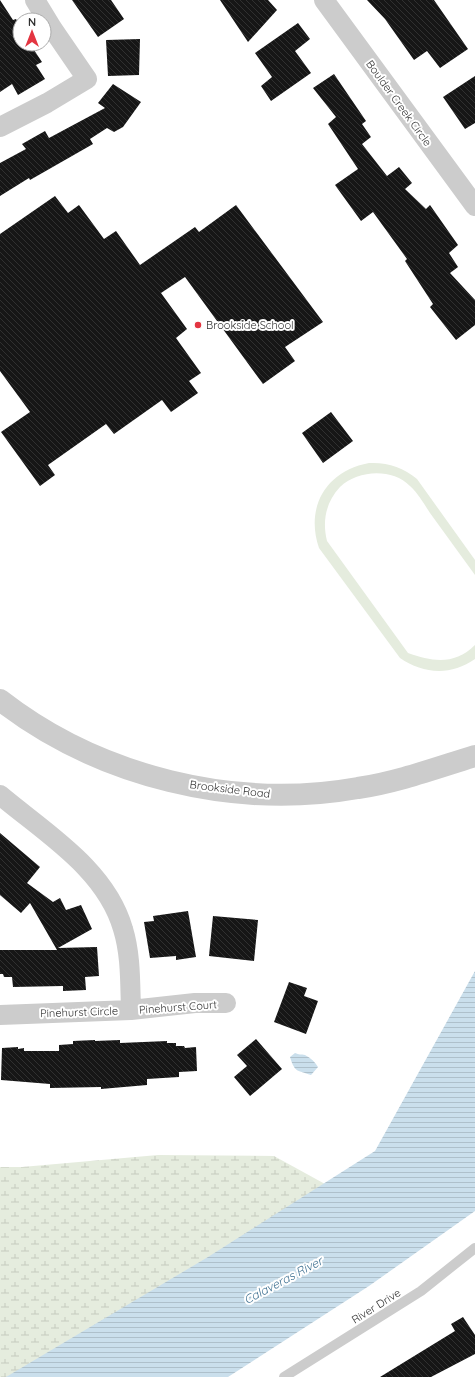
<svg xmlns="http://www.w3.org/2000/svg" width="475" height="1377" font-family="Quicksand,sans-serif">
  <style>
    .wetland { fill: url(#wetland-marsh) }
    .pitch { fill: #e5ecde }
    .water { fill: url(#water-rules) }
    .building { fill: url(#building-back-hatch) }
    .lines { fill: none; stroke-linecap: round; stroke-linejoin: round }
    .service { stroke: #ccc; stroke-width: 10 }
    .minor { stroke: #ccc; stroke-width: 20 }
    .tertiary { stroke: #ccc; stroke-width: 22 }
    .poi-dot { fill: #e33541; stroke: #fff; stroke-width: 1.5 }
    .labels { text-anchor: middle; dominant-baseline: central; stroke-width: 4; stroke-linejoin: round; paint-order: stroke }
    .street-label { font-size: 11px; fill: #2f2f2f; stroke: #fff }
    .poi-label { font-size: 11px; fill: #2f2f2f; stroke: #fff; text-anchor: start }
    .water-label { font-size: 12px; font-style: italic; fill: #3e7091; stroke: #fff }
  </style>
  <defs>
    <pattern id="wetland-marsh" width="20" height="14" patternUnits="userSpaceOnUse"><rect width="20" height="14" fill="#e5ecde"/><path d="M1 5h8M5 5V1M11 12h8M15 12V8" fill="none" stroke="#c5cbbf"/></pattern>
    <pattern id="water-rules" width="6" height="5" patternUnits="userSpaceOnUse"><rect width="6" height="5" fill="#cadfec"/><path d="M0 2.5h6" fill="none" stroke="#aec0cb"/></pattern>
    <pattern id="building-back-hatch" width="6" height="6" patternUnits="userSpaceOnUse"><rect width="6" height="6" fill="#161616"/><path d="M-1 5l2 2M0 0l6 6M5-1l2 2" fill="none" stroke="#303030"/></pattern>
  </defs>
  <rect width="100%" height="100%" fill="#fff"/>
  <!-- wetland -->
  <path class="wetland" d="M 158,1155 L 274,1156 L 325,1184 L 50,1358 L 6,1377 L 0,1377 L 0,1167 L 22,1167 Z"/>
  <!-- pitch -->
  <path class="pitch" d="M 369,463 C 387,462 403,467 417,479 L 475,560 L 475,575 C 460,554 445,534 430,513 C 424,504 418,493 410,486 C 392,468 358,470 340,487 C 326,502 322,521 327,541 L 408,653 C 433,662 455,665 475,645 L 475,659 C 451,676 423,674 400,658 L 319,548 C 305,507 326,471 369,463 Z"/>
  <!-- water -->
  <path class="water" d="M 475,971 L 475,1211 L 369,1286 L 228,1377 L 6,1377 L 208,1257 L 375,1151 Z
    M 295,1053 C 299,1055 301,1054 305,1055 C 311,1058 315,1062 318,1067 L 311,1075 C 297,1070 295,1073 290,1057 Z"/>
  <!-- building -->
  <path class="building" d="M 0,0 L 13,20 L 16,19 L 20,26 L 20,44 L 30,44 L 42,62 L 36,65 L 45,79 L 18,95 L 12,84 L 0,92 Z
    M 72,0 L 111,0 L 124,19 L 98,37 Z
    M 220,0 L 268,0 L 277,10 L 248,42 Z
    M 367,0 L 434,0 L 468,49 L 440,68 L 427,51 L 414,60 L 385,19 Z
    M 298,23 L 310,39 L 295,51 L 311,73 L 271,101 L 261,86 L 272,77 L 255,53 Z
    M 140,39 L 139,75 L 108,76 L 106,40 Z
    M 334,74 L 366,121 L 362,124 L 371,137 L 362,144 L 387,176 L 399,167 L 412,183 L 405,189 L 426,209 L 430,205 L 458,245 L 449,253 L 458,267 L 450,273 L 475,300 L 475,325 L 456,340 L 430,307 L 433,304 L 405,261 L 407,259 L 373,212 L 361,221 L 335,185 L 358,169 L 328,124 L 336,117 L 313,88 Z
    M 475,76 L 475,123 L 465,129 L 443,97 Z
    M 113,84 L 141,102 L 123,127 L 114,132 L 107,128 L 90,139 L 93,144 L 30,180 L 29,178 L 0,196 L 0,163 L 26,149 L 22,144 L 45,131 L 49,138 L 105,108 L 98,103 Z
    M 55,196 L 68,213 L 79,205 L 104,239 L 116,231 L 140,265 L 195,227 L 199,232 L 236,205 L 323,322 L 285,347 L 295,361 L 263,384 L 185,277 L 161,293 L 187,329 L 176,338 L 201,373 L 189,381 L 198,393 L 171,412 L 162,400 L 114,434 L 106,424 L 48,465 L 55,475 L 40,486 L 1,432 L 30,412 L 0,371 L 0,234 Z
    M 331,412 L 353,441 L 323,463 L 302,433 Z
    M 0,833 L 40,867 L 27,883 L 53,902 L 60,898 L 66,910 L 81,905 L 92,929 L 58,948 L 97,947 L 99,976 L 85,977 L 86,990 L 63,991 L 63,986 L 13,987 L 12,977 L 4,977 L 3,974 L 0,974 L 0,950 L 57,950 L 30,903 L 21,913 L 0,895 Z
    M 188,911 L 196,957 L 176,960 L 176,956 L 150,958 L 144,922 L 154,921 L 153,916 Z
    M 213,916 L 258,920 L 254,961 L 209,956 Z
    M 289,982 L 307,988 L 304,996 L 318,1001 L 306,1034 L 274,1022 Z
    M 256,1039 L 282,1069 L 250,1096 L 234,1077 L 247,1066 L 237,1055 Z
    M 95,1040 L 95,1041 L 120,1040 L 120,1043 L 167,1041 L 167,1043 L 176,1043 L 176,1046 L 184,1046 L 185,1048 L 196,1047 L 197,1071 L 179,1072 L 179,1077 L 147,1079 L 147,1085 L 101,1089 L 101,1087 L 50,1088 L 50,1084 L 1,1080 L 2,1048 L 18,1047 L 18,1049 L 24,1048 L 24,1051 L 59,1051 L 59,1045 L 73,1044 L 73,1041 Z
    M 463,1317 L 475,1335 L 475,1354 L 431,1377 L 380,1377 L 455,1331 L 451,1324 Z"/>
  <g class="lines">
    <!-- service -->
    <path class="service" d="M 284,1377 L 421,1291 L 475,1248"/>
    <!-- minor -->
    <path class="minor" d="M 324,0 L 475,206
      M 0,127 L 47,103 L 87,79 L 52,28 L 35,0
      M 0,795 C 45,833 106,869 123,929 C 131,955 130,983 131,1010
      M 0,1015 L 131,1010 L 195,1003 L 226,1003"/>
    <!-- tertiary -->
    <path class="tertiary" d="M 0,700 C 99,777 235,810 358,788 C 398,782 436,768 475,756"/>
  </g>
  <!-- markers -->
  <circle class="poi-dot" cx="198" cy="325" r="4"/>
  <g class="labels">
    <!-- street labels -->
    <g class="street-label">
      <text transform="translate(399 103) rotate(54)">Boulder Creek Circle</text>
      <text transform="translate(230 789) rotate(7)">Brookside Road</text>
      <text transform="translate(178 1007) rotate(-4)">Pinehurst Court</text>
      <text transform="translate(79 1012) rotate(-2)">Pinehurst Circle</text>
      <text transform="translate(376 1306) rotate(-32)">River Drive</text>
    </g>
    <!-- poi labels -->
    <g class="poi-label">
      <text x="206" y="325">Brookside School</text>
    </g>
    <!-- water labels -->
    <g class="water-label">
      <text transform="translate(283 1280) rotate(-28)">Calaveras River</text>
    </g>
  </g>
  <!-- north arrow -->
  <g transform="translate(32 32)"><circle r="19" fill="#ffffff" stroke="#acacac"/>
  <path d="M0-3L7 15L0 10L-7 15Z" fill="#e33541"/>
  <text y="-6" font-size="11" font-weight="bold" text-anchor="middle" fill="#2f2f2f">N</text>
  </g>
</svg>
